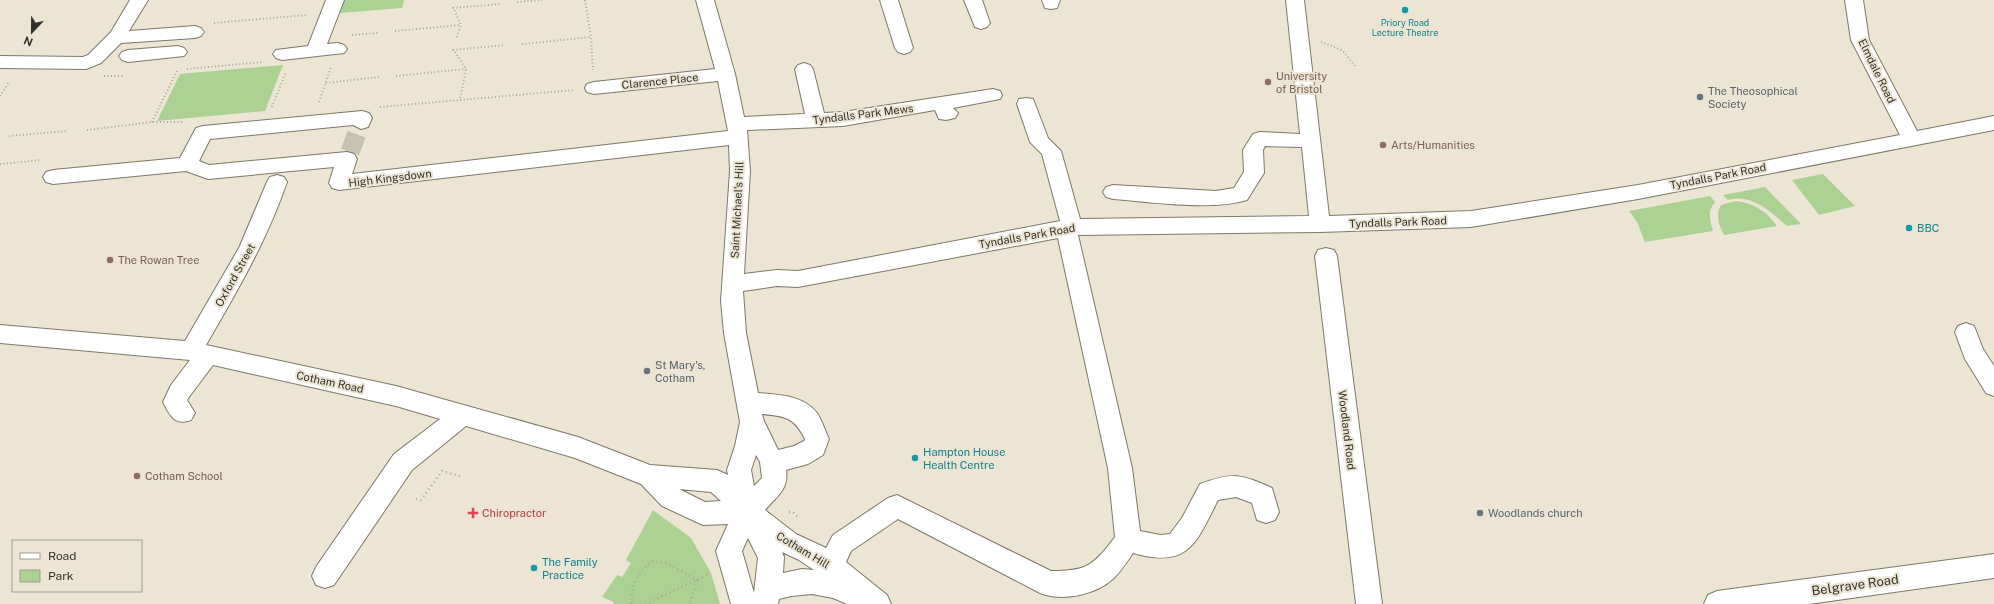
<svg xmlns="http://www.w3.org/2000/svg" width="1994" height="604" font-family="'Public Sans',sans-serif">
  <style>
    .green { fill: #abd193 }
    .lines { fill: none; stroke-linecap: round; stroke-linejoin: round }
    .minor-tunnel { stroke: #c7c1b1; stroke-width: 19; stroke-dasharray: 19 10; stroke-linecap: butt }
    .minor-casing { stroke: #7e7867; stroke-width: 2 }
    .path-far1 { stroke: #aca698; stroke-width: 2; stroke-dasharray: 1 2.5; stroke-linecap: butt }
    .path { stroke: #aca698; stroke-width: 2.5; stroke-dasharray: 1 3.5; stroke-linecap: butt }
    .minor { fill: #fff; fill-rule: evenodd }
    .culture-dot { fill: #0f9aa8; stroke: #ece5d3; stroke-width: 1.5 }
    .education-dot { fill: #8d6e63; stroke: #ece5d3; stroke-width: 1.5 }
    .worship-dot { fill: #6b7280; stroke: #ece5d3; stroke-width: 1.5 }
    .health-dot { fill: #e0444e; stroke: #ece5d3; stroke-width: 1.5 }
    .labels { text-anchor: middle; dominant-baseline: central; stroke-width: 4; stroke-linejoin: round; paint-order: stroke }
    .far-culture-label { font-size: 9px; fill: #0d838f; stroke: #ece5d3 }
    .street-label { font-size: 11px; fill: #33312a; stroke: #ece5d3 }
    .education-label { font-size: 11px; fill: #785e54; stroke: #ece5d3; text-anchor: start }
    .worship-label { font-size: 11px; fill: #5b616d; stroke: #ece5d3; text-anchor: start }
    .culture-label { font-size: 11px; fill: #0d838f; stroke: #ece5d3; text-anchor: start }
    .health-label { font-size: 11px; fill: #be3a42; stroke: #ece5d3; text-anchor: start }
    .near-street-label { font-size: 13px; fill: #33312a; stroke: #ece5d3 }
  </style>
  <rect width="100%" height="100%" fill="#ece5d3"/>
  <!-- green -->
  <path class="green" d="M 344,0 L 404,0 L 402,8 L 340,13 Z
    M 283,65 L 265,111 L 157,121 L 180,74 Z
    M 1823,174 L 1855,206 L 1819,215 L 1792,180 Z
    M 1765,187 L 1801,224 L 1787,226 C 1770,211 1751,193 1728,200 L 1723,195 Z
    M 1710,196 L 1715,202 C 1707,211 1710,220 1713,231 L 1645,242 L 1637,222 L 1629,211 Z
    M 1736,201 C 1754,203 1766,211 1777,226 L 1724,235 C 1719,225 1715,215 1721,205 Z
    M 653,510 L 691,538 L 711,573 L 720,604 L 613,604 L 614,602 L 602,597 L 617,575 L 622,577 L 631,563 L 626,560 Z"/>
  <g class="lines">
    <!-- minor-tunnel -->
    <path class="minor-tunnel" d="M 350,152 L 361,122"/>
    <defs>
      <path id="minor" d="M 130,0 L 148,0 L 129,31 L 195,26 L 201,28 L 204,32 L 201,36 L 195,38 L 121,43 L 101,63 L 86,69 L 0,68 L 0,56 L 83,57 L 88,55 L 111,32 Z
        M 326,0 L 344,0 L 327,44 L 338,43 L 344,45 L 347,49 L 344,53 L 282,60 L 276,58 L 273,54 L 276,50 L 308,46 Z
        M 696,0 L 714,0 L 735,74 L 744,117 L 805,114 L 795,69 L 798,65 L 804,63 L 810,65 L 813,69 L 824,113 L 843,112 L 993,89 L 1000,91 L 1002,95 L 1000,99 L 953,108 L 958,113 L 955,118 L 946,120 L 939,119 L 935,110 L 843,126 L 747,130 L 750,171 L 744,274 L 777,270 L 798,271 L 1060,221 L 1042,154 L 1030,142 L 1017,104 L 1019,99 L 1026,98 L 1033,99 L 1048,138 L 1061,151 L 1080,219 L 1309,216 L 1302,147 L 1265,146 L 1263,150 L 1264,173 L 1247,200 C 1211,211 1151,202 1113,199 L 1106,197 L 1103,192 L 1106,187 L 1113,185 L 1216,191 L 1234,188 L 1244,172 L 1243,150 L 1253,134 L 1260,132 L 1300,134 L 1286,0 L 1304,0 L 1329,216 L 1471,211 L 1638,185 L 1900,135 L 1851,40 L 1845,0 L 1863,0 L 1869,40 L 1917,131 L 1994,116 L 1994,130 L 1638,199 L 1471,227 L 1320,232 L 1078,235 L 1132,468 L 1140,531 L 1160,535 L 1170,534 L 1182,518 L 1200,484 C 1233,472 1240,474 1272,488 L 1279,512 L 1275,520 L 1266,523 L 1257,520 L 1252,503 L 1236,497 L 1218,500 C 1196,543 1189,569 1133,553 C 1127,562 1121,571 1114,578 C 1096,595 1062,602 1040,593 L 898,519 L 851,551 L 846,562 L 887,595 L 891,604 L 847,604 L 833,598 L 812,594 L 791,596 L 779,599 L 778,604 L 731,604 L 716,551 L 728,524 L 703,525 L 662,506 L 641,484 L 575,458 L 466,426 L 412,470 L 334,585 L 325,588 L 316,585 L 312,576 L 316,567 L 394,454 L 440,419 L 396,406 L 213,365 L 189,397 L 187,400 L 195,413 L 191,420 C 175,426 170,416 163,402 L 171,385 L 190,360 L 0,343 L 0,325 L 185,341 L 239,248 L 267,182 L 270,177 L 277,175 L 284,177 L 287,182 C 267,240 237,292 206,345 L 396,386 L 578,437 L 650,465 L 717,470 L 728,475 L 727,470 L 735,446 L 740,422 L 724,333 L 721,301 L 730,171 L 729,145 L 339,190 L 332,188 L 329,183 L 334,167 L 208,179 L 186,171 L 53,184 L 46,182 L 43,177 L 46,172 L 53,170 L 180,158 L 196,128 L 203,126 L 362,111 L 369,113 L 372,118 L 368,127 L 361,129 L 353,125 L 210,139 L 199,161 L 209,165 L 347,152 L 354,154 L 357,159 L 352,174 L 728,131 L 718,81 L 594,94 L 587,92 L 585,88 L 587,84 L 594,82 L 715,69 ZM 1058,238 L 1108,468 L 1115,537 C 1093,566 1087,571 1051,571 L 897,495 L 888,498 L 833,535 L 826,548 L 796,534 L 765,510 C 777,496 789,489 786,470 L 808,464 L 823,455 L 829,439 C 825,431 822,420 817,413 C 803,395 779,395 758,393 L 746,333 L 743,291 L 777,286 L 798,287 ZM 762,414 C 785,416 794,417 805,439 L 804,441 L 794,446 L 778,450 L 764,421 ZM 756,455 L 760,462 L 762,478 L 754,486 L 751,470 ZM 679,489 L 711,492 L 721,501 L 705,502 ZM 748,538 L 758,558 L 754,593 L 742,551 ZM 782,552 L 799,560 L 814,570 L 802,569 L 783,573 L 784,557 Z
        M 880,0 L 898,0 L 913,48 L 910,52 L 904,54 L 898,52 L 895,48 Z
        M 964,0 L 982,0 L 990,23 L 987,27 L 981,29 L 975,27 Z
        M 1042,0 L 1060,0 L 1057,8 L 1051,9 L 1045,8 Z
        M 178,46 L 184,48 L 187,52 L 184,56 L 128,62 L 122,60 L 119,56 L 122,52 L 128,50 Z
        M 1326,248 L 1334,250 L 1337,256 L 1382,604 L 1356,604 L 1315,256 L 1318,250 Z
        M 1966,323 L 1974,326 L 1983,349 L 1994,366 L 1994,396 L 1986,393 L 1965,359 L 1955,332 L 1958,326 Z
        M 1994,554 L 1994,578 L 1809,604 L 1704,604 L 1708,595 L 1717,591 Z"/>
    </defs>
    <!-- minor casing -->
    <use href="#minor" class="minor-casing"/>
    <!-- path-far1 -->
    <path class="path-far1" d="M 585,0 L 591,37 L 593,70
      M 517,2 L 542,0
      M 453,7 L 461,25 L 456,39
      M 453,8 L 500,4
      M 214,23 L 307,15
      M 395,31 L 461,25
      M 352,35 L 378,33
      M 1321,42 L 1342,50 L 1356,67
      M 522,44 L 591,37
      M 453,49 L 466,69 L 460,100
      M 453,50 L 505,45
      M 187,69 L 263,62
      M 104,76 L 124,76
      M 396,76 L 466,69
      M 326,83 L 379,77
      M 0,96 L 9,82
      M 319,102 L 331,67
      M 272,107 L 286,72
      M 380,107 L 574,90
      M 152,122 L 178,69
      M 87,130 L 152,122 L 184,122
      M 9,136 L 67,131
      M 0,164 L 41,160"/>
    <!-- path -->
    <path class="path" d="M 416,499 L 421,500 L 442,471 L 463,477
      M 789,512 L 793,512 L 798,517
      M 631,604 C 631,584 637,573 653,561 L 667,563 L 697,580 L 690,604
      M 645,604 L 709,574"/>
    <!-- minor -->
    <use href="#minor" class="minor"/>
  </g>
  <!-- markers -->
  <g class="culture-dot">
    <circle cx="1405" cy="10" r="4"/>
    <circle cx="1909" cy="228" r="4"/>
    <circle cx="915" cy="458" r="4"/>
    <circle cx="534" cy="568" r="4"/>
  </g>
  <g class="education-dot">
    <circle cx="1268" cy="82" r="4"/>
    <circle cx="1383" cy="145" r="4"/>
    <circle cx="110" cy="260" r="4"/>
    <circle cx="137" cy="476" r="4"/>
  </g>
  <g class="worship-dot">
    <circle cx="1700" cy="97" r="4"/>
    <circle cx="647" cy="371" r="4"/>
    <circle cx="1480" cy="513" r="4"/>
  </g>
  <path class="health-dot" d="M471 507h4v4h4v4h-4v4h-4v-4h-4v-4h4z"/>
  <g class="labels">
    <!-- far-culture labels -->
    <g class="far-culture-label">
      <text x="1405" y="22">Priory Road<tspan x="1405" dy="10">Lecture Theatre</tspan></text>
    </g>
    <!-- street labels -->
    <g class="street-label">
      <text transform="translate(1877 71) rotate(64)">Elmdale Road</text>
      <text transform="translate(660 81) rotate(-6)">Clarence Place</text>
      <text transform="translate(863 114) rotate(-7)">Tyndalls Park Mews</text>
      <text transform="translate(1718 176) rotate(-11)">Tyndalls Park Road</text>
      <text transform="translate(390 178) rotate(-7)">High Kingsdown</text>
      <text transform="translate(737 210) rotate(-87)">Saint Michael's Hill</text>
      <text transform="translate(1398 222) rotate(-2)">Tyndalls Park Road</text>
      <text transform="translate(1027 236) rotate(-10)">Tyndalls Park Road</text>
      <text transform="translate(235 275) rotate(-61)">Oxford Street</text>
      <text transform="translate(330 382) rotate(12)">Cotham Road</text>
      <text transform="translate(1347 430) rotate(83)">Woodland Road</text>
      <text transform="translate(803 550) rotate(31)">Cotham Hill</text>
    </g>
    <!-- education labels -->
    <g class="education-label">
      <text x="1276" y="76">University<tspan x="1276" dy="13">of Bristol</tspan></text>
      <text x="1391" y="145">Arts/Humanities</text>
      <text x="118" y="260">The Rowan Tree</text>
      <text x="145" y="476">Cotham School</text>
    </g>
    <!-- worship labels -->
    <g class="worship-label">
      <text x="1708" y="91">The Theosophical<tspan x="1708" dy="13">Society</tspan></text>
      <text x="655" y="365">St Mary's,<tspan x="655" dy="13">Cotham</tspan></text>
      <text x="1488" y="513">Woodlands church</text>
    </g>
    <!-- culture labels -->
    <g class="culture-label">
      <text x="1917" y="228">BBC</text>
      <text x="923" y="452">Hampton House<tspan x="923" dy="13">Health Centre</tspan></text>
      <text x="542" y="562">The Family<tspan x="542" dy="13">Practice</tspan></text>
    </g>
    <!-- health labels -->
    <g class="health-label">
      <text x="482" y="513">Chiropractor</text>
    </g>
    <!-- near-street labels -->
    <g class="near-street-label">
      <text transform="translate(1855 585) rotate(-8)">Belgrave Road</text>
    </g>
  </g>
  <!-- legend -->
  <rect x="12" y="540" width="130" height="52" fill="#ece5d3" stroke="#a29d8f"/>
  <rect x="20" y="553" width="20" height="6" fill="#ffffff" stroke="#a29d8f"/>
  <text x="48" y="560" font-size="12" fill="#33312a">Road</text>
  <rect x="20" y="570" width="20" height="12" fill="#abd193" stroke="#a29d8f"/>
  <text x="48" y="580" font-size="12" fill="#33312a">Park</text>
  <!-- north arrow -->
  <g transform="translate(32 32) rotate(202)" stroke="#ece5d3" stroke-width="3" paint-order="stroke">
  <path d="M0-3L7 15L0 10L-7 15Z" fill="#33312a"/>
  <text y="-6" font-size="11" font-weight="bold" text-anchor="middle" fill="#33312a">N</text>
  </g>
</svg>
